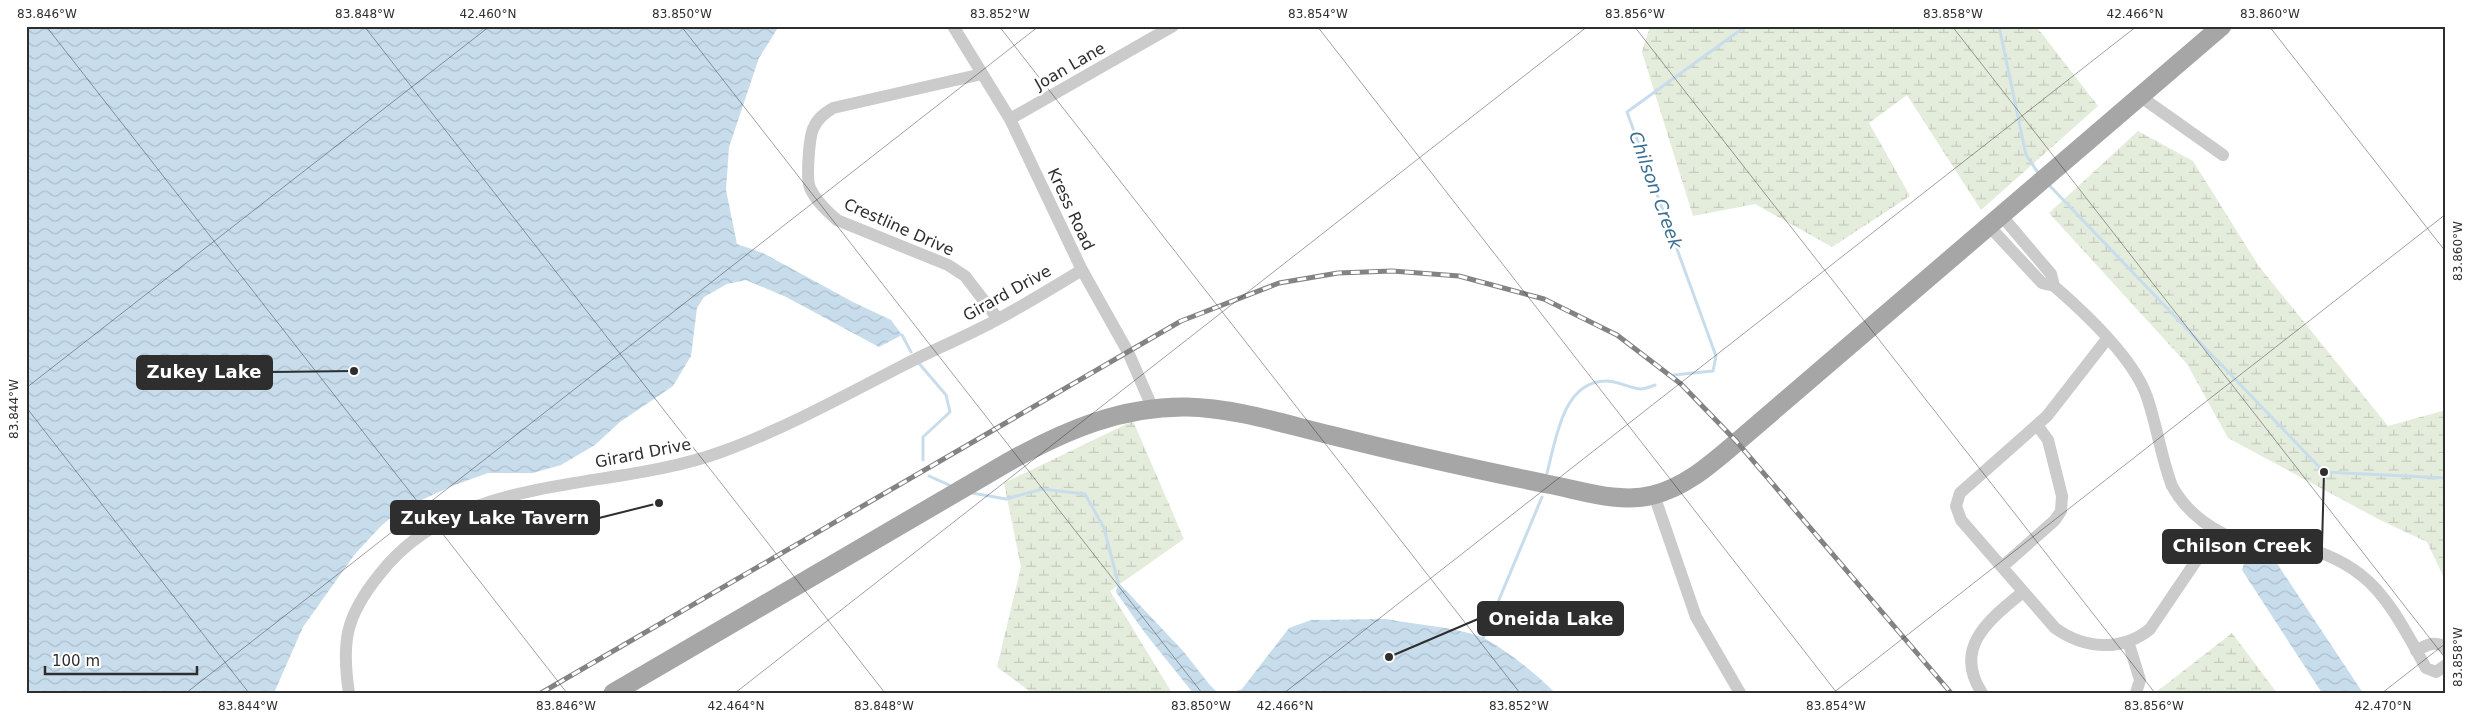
<svg xmlns="http://www.w3.org/2000/svg" width="2472" height="719" font-family="'DejaVu Sans',sans-serif">
  <style>
    .wetland { fill: url(#wetland-marsh) }
    .water { fill: url(#water-waves) }
    .lines { fill: none; stroke-linecap: round; stroke-linejoin: round }
    .stream { stroke: #c8ddec; stroke-width: 3 }
    .minor { stroke: #cbcbcb; stroke-width: 12 }
    .primary { stroke: #a6a6a6; stroke-width: 19 }
    .rail-casing { stroke: #838383; stroke-width: 5 }
    .rail { stroke: #fff; stroke-width: 3; stroke-dasharray: 9; stroke-linecap: butt }
    .ticks { fill: none; stroke: #2e2e2e; stroke-width: 1; stroke-opacity: 0.45 }
    .labels { text-anchor: middle; dominant-baseline: central; stroke-width: 5; stroke-linejoin: round; paint-order: stroke }
    .street-label { font-size: 16px; fill: #2e2e2e; stroke: #fff }
    .water-label { font-size: 18px; font-style: italic; fill: #3c6e91; stroke: #fff }
    .leader { fill: none; stroke: #2e2e2e; stroke-width: 2 }
    .callout-dot { fill: #2e2e2e; stroke: #fff; stroke-width: 2 }
    .callout { fill: #2e2e2e; stroke: #2e2e2e; stroke-width: 2 }
    .callout-label { font-size: 18px; text-anchor: middle; font-weight: bold; fill: #fff }
    .neatline { fill: none; stroke: #2e2e2e; stroke-width: 2 }
    .ticks-label { font-size: 12px; text-anchor: middle; fill: #2e2e2e }
  </style>
  <defs>
    <pattern id="wetland-marsh" width="20" height="14" patternUnits="userSpaceOnUse" patternTransform="scale(1.25)"><rect width="20" height="14" fill="#e4ecdc"/><path d="M1 5h8M5 5V1M11 12h8M15 12V8" fill="none" stroke="#c4cbbd"/></pattern>
    <pattern id="water-waves" width="16" height="10" patternUnits="userSpaceOnUse" patternTransform="scale(1.25)"><rect width="16" height="10" fill="#c8ddec"/><path d="M0 5q4-4 8 0t8 0" fill="none" stroke="#acbecb"/></pattern>
  </defs>
  <rect width="100%" height="100%" fill="#fff"/>
  <!-- wetland -->
  <path class="wetland" d="M 1650,26 L 2036,26 L 2098,106 L 1981,210 L 1907,95 L 1869,123 L 1910,196 L 1832,247 L 1755,204 L 1693,216 L 1642,52 Z
    M 2138,131 L 2193,161 L 2258,265 L 2388,426 L 2446,410 L 2446,582 L 2427,542 L 2380,520 L 2228,438 L 2187,364 L 2049,213 Z
    M 1133,421 L 1184,539 L 1110,591 L 1172,693 L 1032,693 L 997,667 L 1021,567 L 1004,483 Z
    M 2232,633 L 2277,693 L 2155,693 Z"/>
  <!-- water -->
  <path class="water" d="M 26,26 L 779,26 L 759,58 L 729,147 L 726,190 L 737,244 L 763,253 L 853,302 L 891,320 L 902,335 L 879,347 L 786,297 L 746,280 L 727,284 L 704,297 L 697,308 L 691,356 L 673,386 L 620,422 L 595,445 L 561,465 L 533,473 L 488,473 L 452,486 L 402,509 L 382,525 L 355,554 L 303,627 L 274,693 L 26,693 Z
    M 2274,559 L 2363,693 L 2322,693 L 2242,570 L 2245,560 Z
    M 1118,582 L 1184,652 L 1209,684 L 1218,693 L 1193,693 L 1145,633 L 1116,592 Z
    M 1386,619 C 1416,625 1452,626 1481,637 C 1502,646 1539,676 1555,693 L 1231,693 L 1242,689 L 1289,628 L 1311,620 Z"/>
  <g class="lines">
    <!-- stream -->
    <path class="stream" d="M 1999,26 L 2026,155 L 2039,174
      M 2050,186 L 2324,472 L 2446,478
      M 902,335 L 911,352
      M 917,361 L 946,395 L 950,412 L 923,437 L 923,460
      M 1674,375 L 1713,371 L 1716,356 L 1627,112 L 1746,26
      M 1547,473 C 1556,439 1563,381 1606,381 C 1618,381 1629,388 1640,389 C 1644,389 1650,387 1655,385
      M 929,476 L 949,485
      M 972,493 L 1006,499 L 1042,489 L 1085,494 L 1104,528 L 1118,582
      M 1483,638 L 1542,497"/>
    <!-- minor -->
    <path class="minor" d="M 953,26 L 1010,119 L 1082,270 L 1128,352 L 1153,409
      M 982,74 L 833,108 C 825,113 818,118 814,127 C 809,135 806,179 810,188 C 816,201 827,211 837,220 L 948,265 L 965,276 L 998,319
      M 2141,97 L 2223,155
      M 1010,119 L 1173,26
      M 1989,226 L 2042,283 L 2054,286 L 2051,274 L 2001,215
      M 2054,286 C 2084,312 2134,359 2147,397 C 2157,426 2161,457 2172,486 C 2186,512 2216,536 2246,541 C 2260,543 2274,542 2288,544 C 2313,548 2341,559 2361,575 C 2388,595 2410,639 2426,668 L 2436,672 L 2446,665
      M 2107,339 L 2047,416 L 1960,493 L 1956,506 L 1961,520 L 2055,628 C 2084,649 2122,652 2150,629 L 2217,530
      M 1654,495 L 1696,617 L 1740,693
      M 2002,567 L 2055,520 L 2061,511 L 2062,496 L 2048,440 L 2037,425
      M 2128,641 L 2140,680 L 2136,693
      M 2416,651 C 2426,645 2437,639 2446,649
      M 349,693 C 341,641 346,616 379,575 C 460,470 609,493 721,452 C 782,430 844,396 902,366 C 934,349 968,336 1000,318 C 1028,303 1055,286 1082,270
      M 1982,693 C 1952,647 1990,619 2023,592"/>
    <!-- primary -->
    <path class="primary" d="M 613,693 L 1010,461 C 1066,430 1122,406 1187,407 C 1235,408 1284,424 1330,435 C 1402,453 1474,469 1547,484 C 1581,490 1618,504 1653,495 C 1686,487 1712,463 1737,442 L 2222,26"/>
    <defs>
      <path id="rail" d="M 541,693 L 1181,321 L 1279,283 L 1338,273 L 1392,271 L 1459,276 L 1544,299 L 1617,335 L 1681,384 L 1737,442 L 1951,693"/>
    </defs>
    <!-- rail casing -->
    <use href="#rail" class="rail-casing"/>
    <!-- rail -->
    <use href="#rail" class="rail"/>
  </g>
  <!-- ticks -->
  <path class="ticks" d="M 46,26 L 567,693M 364,26 L 885,693M 681,26 L 1202,693M 999,26 L 1520,693M 1317,26 L 1837,693M 1634,26 L 2155,693M 1952,26 L 2446,659M 2269,26 L 2446,252M 26,388 L 490,26M 26,407 L 249,693M 186,693 L 1039,26M 735,693 L 1588,26M 1284,693 L 2137,26M 1833,693 L 2446,214M 2382,693 L 2446,643"/>
  <g class="labels">
    <!-- street labels -->
    <g class="street-label">
      <text transform="translate(1070 66) rotate(-30)">Joan Lane</text>
      <text transform="translate(1071 209) rotate(65)">Kress Road</text>
      <text transform="translate(899 227) rotate(24)">Crestline Drive</text>
      <text transform="translate(1007 293) rotate(-29)">Girard Drive</text>
      <text transform="translate(643 453) rotate(-11)">Girard Drive</text>
    </g>
    <!-- water labels -->
    <g class="water-label">
      <text transform="translate(1656 190) rotate(70)">Chilson Creek</text>
    </g>
  </g>
  <!-- callouts -->
  <path class="leader" d="M354 371L272 372M659 503L599 518M2324 472L2322 546M1389 657L1478 619"/>
  <g class="callout-dot">
    <circle cx="354" cy="371" r="5"/>
    <circle cx="659" cy="503" r="5"/>
    <circle cx="2324" cy="472" r="5"/>
    <circle cx="1389" cy="657" r="5"/>
  </g>
  <g class="callout">
    <rect x="137" y="356" width="135" height="33" rx="5"/>
    <rect x="391" y="501" width="208" height="33" rx="5"/>
    <rect x="2163" y="530" width="159" height="33" rx="5"/>
    <rect x="1478" y="602" width="145" height="33" rx="5"/>
  </g>
  <g class="callout-label">
    <text x="204" y="378">Zukey Lake</text>
    <text x="495" y="524">Zukey Lake Tavern</text>
    <text x="2242" y="552">Chilson Creek</text>
    <text x="1551" y="625">Oneida Lake</text>
  </g>
  <!-- border -->
  <rect width="2472" height="719" fill="none" stroke="#ffffff" stroke-width="55"/>
  <!-- scale -->
  <path d="M45 666v8h152v-8" fill="none" stroke="#2e2e2e" stroke-width="2.5"/>
  <text x="52" y="666" font-size="15" fill="#2e2e2e" stroke="#ffffff" stroke-width="4" paint-order="stroke">100 m</text>
  <rect x="28" y="28" width="2416" height="664" class="neatline"/>
  <g class="ticks-label">
    <text x="47" y="18">83.846°W</text>
    <text x="365" y="18">83.848°W</text>
    <text x="488" y="18">42.460°N</text>
    <text x="682" y="18">83.850°W</text>
    <text x="1000" y="18">83.852°W</text>
    <text x="1318" y="18">83.854°W</text>
    <text x="1635" y="18">83.856°W</text>
    <text x="1953" y="18">83.858°W</text>
    <text x="2135" y="18">42.466°N</text>
    <text x="2270" y="18">83.860°W</text>
    <text transform="translate(2458 251) rotate(-90)" y="4">83.860°W</text>
    <text transform="translate(14 409) rotate(-90)" y="4">83.844°W</text>
    <text transform="translate(2458 657) rotate(-90)" y="4">83.858°W</text>
    <text x="248" y="710">83.844°W</text>
    <text x="566" y="710">83.846°W</text>
    <text x="736" y="710">42.464°N</text>
    <text x="884" y="710">83.848°W</text>
    <text x="1201" y="710">83.850°W</text>
    <text x="1285" y="710">42.466°N</text>
    <text x="1519" y="710">83.852°W</text>
    <text x="1836" y="710">83.854°W</text>
    <text x="2154" y="710">83.856°W</text>
    <text x="2383" y="710">42.470°N</text>
  </g>
</svg>
